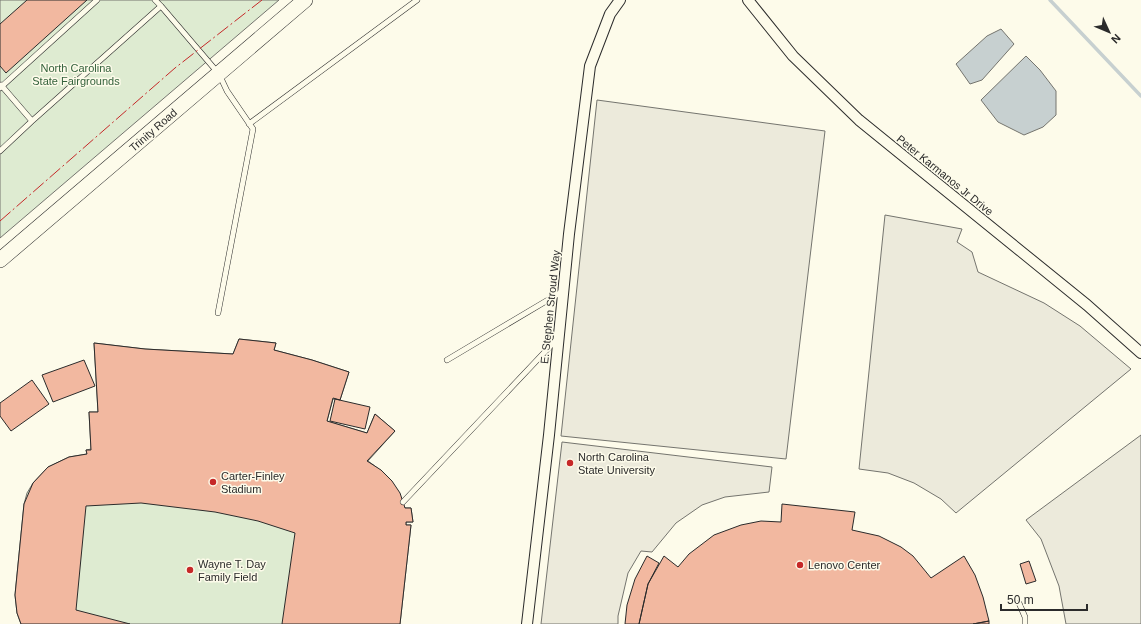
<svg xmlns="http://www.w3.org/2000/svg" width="1141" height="624" font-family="Arial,sans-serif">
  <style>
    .green { fill: #deebd1; stroke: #74746e }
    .parking { fill: #eceadb; stroke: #74746e }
    .water { fill: #c7d0d0; stroke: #74746e }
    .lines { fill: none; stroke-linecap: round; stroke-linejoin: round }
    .stream { stroke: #c7d0d0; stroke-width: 3.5 }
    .building { fill: #f2b8a0; stroke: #2b2b2b }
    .service-casing { stroke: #2b2b2b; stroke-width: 6 }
    .minor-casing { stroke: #2b2b2b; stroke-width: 12 }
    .secondary-casing { stroke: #2b2b2b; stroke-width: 16 }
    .service { stroke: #fdfbea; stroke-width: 5 }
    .minor { stroke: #fdfbea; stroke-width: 10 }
    .secondary { stroke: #fdfbea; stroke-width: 15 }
    .power { stroke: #c62828; stroke-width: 1; stroke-dasharray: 14 3 2 3; stroke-linecap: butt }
    .poi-dot { fill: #c62828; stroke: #fdfbea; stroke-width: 1.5 }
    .labels { text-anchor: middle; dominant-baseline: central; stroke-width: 3; stroke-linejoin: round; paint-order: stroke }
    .park-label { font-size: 11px; fill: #34623c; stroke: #fdfbea }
    .street-label { font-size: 11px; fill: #2b2b2b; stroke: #fdfbea }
    .poi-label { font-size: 11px; fill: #2b2b2b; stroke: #fdfbea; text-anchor: start }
  </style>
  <rect width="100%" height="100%" fill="#fdfbea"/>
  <!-- green -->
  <path class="green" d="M 0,0 L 279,0 L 0,238 Z
    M 239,339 L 276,343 L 274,350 L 312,360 L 349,372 L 340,400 L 333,399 L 327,421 L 367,433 L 375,414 L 395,431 L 368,461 C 387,474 397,486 405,508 L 411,508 L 413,522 L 406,522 L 406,525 L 411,525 L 400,624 L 21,624 L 17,613 L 15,595 L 24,504 L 27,493 L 33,483 L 48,467 L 69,457 L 87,454 L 86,450 L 91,449 L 89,412 L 98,412 L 94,343 L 145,349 L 233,354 Z"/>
  <!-- parking -->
  <path class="parking" d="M 597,100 L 825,131 L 786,459 L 561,436 Z
    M 885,215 L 962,229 L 957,242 L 972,252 L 978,272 L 1044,303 L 1080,326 L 1131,369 L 956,513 L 941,499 L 914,483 L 888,473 L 859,469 Z
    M 1141,435 L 1141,624 L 1066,624 L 1059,586 L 1041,539 L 1026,520 Z
    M 562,442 L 772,467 L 769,492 L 725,497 L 702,505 L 676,523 L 652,552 L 641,551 L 628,573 L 618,616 L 618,624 L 541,624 Z"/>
  <!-- water -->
  <path class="water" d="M 1001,29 L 1014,44 L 982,80 L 970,84 L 956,64 L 987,36 Z
    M 1026,56 L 1040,70 L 1056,91 L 1056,115 L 1043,127 L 1024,135 L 998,122 L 981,100 Z"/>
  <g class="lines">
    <!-- stream -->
    <path class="stream" d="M 1050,0 L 1141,96"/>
  </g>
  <!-- building -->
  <path class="building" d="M 27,0 L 87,0 L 6,73 L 0,66 L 0,24 Z
    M 239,339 L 276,343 L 274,350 L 312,360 L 349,372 L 340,400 L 333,398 L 327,421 L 367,433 L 375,414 L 395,431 L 367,461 L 381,470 L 392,481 L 400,493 L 405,508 L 411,508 L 413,522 L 406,522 L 406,525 L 411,525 L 400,624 L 282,624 L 295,533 L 258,521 L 215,512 L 141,503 L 86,506 L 76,610 L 130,624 L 21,624 L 17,613 L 15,595 L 24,504 L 33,483 L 48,467 L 69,457 L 87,454 L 86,450 L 91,450 L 89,412 L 98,412 L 94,343 L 145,349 L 233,354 Z
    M 84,360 L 95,386 L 53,402 L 42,375 Z
    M 32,380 L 49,404 L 11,431 L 0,416 L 0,403 Z
    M 335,399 L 370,407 L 365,429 L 330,421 Z
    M 782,504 L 855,512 L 852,530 L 879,536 L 901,547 L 913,556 L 931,578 L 964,556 L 975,575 L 983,597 L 989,621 L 973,624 L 639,624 L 648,584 L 664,556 L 678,567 L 689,554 L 714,535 L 741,525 L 761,521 L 781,522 Z
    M 647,556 L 659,563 L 648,584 L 639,624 L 625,624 L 627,605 L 635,579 Z
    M 1029,561 L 1036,581 L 1026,584 L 1020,564 Z
    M 989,621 L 989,624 L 973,624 Z"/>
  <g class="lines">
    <defs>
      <path id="service" d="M 155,0 L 161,6
        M 0,88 L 97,0
        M 32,121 L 161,6 L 219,74 L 227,91 L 253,129 L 218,313
        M 249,124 L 417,0
        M 0,151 L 32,121 L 1,85
        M 447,360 L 563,291
        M 403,502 L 557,339
        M 1019,603 L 1025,617 L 1025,624"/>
      <path id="minor" d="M 748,0 L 793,56 L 859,120 L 1087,305 L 1141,353
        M 527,624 L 549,435 L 569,234 L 590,66 L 610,14 L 620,0"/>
      <path id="secondary" d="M 0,260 L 305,0"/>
    </defs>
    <!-- service casing -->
    <use href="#service" class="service-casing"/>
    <!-- minor casing -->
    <use href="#minor" class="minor-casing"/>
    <!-- secondary casing -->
    <use href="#secondary" class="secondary-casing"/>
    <!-- service -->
    <use href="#service" class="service"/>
    <!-- minor -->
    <use href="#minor" class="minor"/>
    <!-- secondary -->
    <use href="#secondary" class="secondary"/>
    <!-- power -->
    <path class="power" d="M 0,221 L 175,68 L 262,0"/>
  </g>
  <!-- markers -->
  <g class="poi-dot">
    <circle cx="570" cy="463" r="4"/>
    <circle cx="213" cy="482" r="4"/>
    <circle cx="800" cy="565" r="4"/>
    <circle cx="190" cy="570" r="4"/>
  </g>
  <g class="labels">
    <!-- park labels -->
    <g class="park-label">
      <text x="76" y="68">North Carolina<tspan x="76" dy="13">State Fairgrounds</tspan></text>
    </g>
    <!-- street labels -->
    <g class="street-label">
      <text transform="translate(153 130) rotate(-41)">Trinity Road</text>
      <text transform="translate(945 175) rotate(39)">Peter Karmanos Jr Drive</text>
      <text transform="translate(550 307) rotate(-84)">E. Stephen Stroud Way</text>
    </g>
    <!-- poi labels -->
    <g class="poi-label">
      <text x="578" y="457">North Carolina<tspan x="578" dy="13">State University</tspan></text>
      <text x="221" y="476">Carter-Finley<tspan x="221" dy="13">Stadium</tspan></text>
      <text x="198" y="564">Wayne T. Day<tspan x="198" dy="13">Family Field</tspan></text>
      <text x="808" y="565">Lenovo Center</text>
    </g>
  </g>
  <!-- north arrow -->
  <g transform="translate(1109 32) rotate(134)" stroke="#fdfbea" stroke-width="3" paint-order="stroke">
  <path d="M0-3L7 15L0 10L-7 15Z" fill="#2b2b2b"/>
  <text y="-6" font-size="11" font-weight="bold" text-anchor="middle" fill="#2b2b2b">N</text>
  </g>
  <!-- scale -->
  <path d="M1001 604v6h86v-6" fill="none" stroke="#2b2b2b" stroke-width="2"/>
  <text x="1007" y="604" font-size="12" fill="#2b2b2b" stroke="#fdfbea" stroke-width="3" paint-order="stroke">50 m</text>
</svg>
